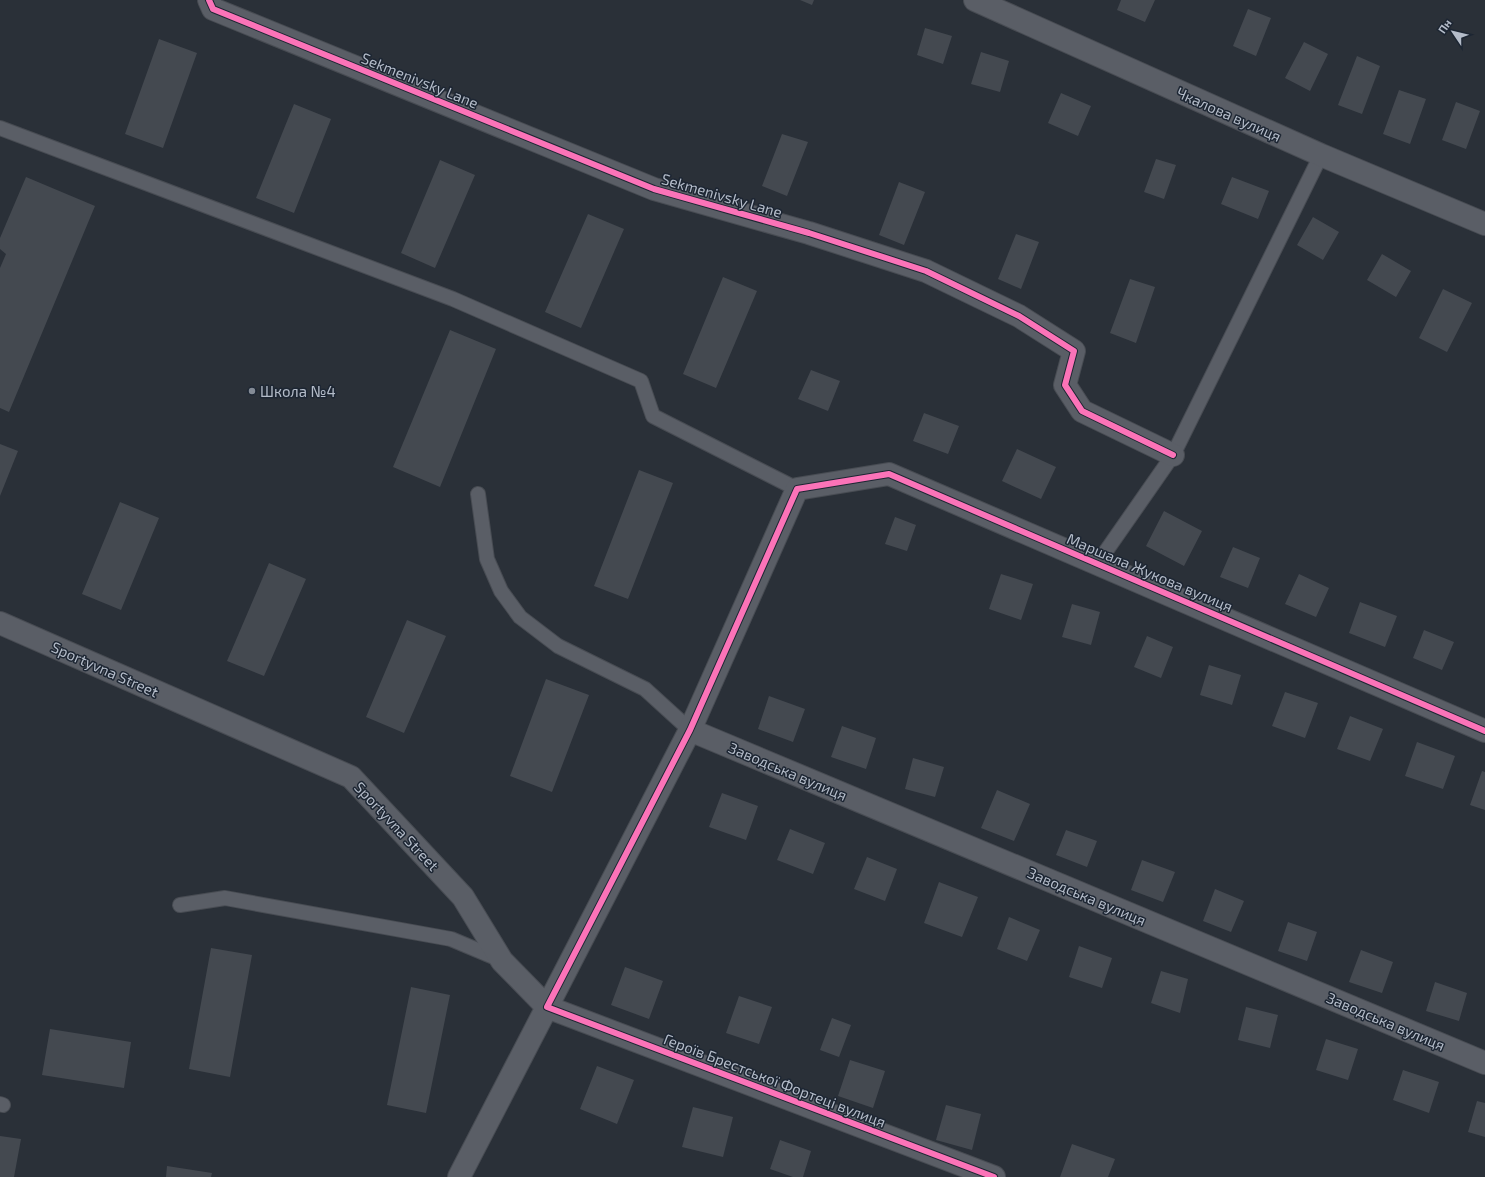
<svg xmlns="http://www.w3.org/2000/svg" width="1485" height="1177" font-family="'Exo 2',sans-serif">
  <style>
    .building { fill: #444950 }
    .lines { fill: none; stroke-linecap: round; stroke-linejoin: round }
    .lane-casing { stroke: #484c53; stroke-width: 16 }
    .street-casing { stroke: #484c53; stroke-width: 24 }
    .lane { stroke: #5a5e66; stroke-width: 14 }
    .street { stroke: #5a5e66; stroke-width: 22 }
    .cycleway-casing { stroke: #1d2633; stroke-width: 8 }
    .cycleway { stroke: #fb73b8; stroke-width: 6 }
    .poi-dot { fill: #848b96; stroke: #1d2633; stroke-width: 1.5 }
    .labels { text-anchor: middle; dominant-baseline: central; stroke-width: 3; stroke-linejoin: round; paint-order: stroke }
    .street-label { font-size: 15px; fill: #b4bcc9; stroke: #1d2633 }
    .poi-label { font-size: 15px; fill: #b4bcc9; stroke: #1d2633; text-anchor: start }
  </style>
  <rect width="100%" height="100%" fill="#2a3038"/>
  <!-- building -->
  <path class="building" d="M 800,0 L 814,0 L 812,5 Z
    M 1121,0 L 1155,0 L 1145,22 L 1117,10 Z
    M 1248,9 L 1271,18 L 1256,56 L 1233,46 Z
    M 925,28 L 952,36 L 943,64 L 917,55 Z
    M 159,39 L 197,53 L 163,148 L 125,134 Z
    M 1304,42 L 1328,54 L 1310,91 L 1285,78 Z
    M 981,52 L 1009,61 L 1000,92 L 971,84 Z
    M 1357,56 L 1380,66 L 1362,114 L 1338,105 Z
    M 1399,90 L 1426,99 L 1410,144 L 1383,134 Z
    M 1061,93 L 1091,106 L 1078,136 L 1048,123 Z
    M 1456,102 L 1480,111 L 1466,149 L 1442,140 Z
    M 294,104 L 331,119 L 294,213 L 256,198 Z
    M 782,134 L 808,142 L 787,196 L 762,186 Z
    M 1156,159 L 1176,165 L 1164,199 L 1144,192 Z
    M 440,160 L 475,175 L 435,268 L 401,253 Z
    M 26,177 L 95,206 L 9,412 L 0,408 L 0,268 L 6,254 L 0,249 L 0,238 Z
    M 1232,177 L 1269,191 L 1258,219 L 1221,204 Z
    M 899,182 L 925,192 L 904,245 L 879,235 Z
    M 588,214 L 624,229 L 581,328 L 545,312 Z
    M 1313,217 L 1339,232 L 1323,260 L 1297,245 Z
    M 1016,234 L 1039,242 L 1021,289 L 998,279 Z
    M 1382,254 L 1411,271 L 1396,297 L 1367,280 Z
    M 723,277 L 757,291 L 716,388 L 683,374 Z
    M 1130,279 L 1155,287 L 1136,343 L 1110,333 Z
    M 1443,289 L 1472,303 L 1447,352 L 1419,338 Z
    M 450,330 L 496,349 L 440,487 L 393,467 Z
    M 811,370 L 840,381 L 828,411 L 798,399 Z
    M 924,413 L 959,426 L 948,454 L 913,441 Z
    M 0,444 L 18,451 L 0,496 Z
    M 1017,449 L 1056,467 L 1041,499 L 1002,481 Z
    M 639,470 L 673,483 L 628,599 L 594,586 Z
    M 120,502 L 159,518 L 121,610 L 82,594 Z
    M 1164,511 L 1202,531 L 1184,566 L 1146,546 Z
    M 895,517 L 916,525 L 907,551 L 885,544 Z
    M 1233,547 L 1260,558 L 1248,588 L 1220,577 Z
    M 269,563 L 306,579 L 264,676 L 227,661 Z
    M 1001,574 L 1033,584 L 1021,620 L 989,609 Z
    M 1299,574 L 1329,588 L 1316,617 L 1285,604 Z
    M 1360,602 L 1397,616 L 1385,647 L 1349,633 Z
    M 1072,604 L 1100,612 L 1091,645 L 1062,637 Z
    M 407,620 L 446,636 L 404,733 L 366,717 Z
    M 1424,630 L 1454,642 L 1442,670 L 1413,658 Z
    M 1147,636 L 1173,647 L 1161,678 L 1134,667 Z
    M 1209,665 L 1241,675 L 1232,705 L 1200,695 Z
    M 546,679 L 589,695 L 552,792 L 510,776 Z
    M 1285,692 L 1318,703 L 1305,738 L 1272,726 Z
    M 769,696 L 805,709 L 793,742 L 758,729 Z
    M 1350,716 L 1383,729 L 1370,761 L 1337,749 Z
    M 842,726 L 876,738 L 866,769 L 831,757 Z
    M 1417,742 L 1455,756 L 1443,789 L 1405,776 Z
    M 913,758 L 944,767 L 935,797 L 905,789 Z
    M 1482,771 L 1485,772 L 1485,810 L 1470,805 Z
    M 997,790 L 1030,804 L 1014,841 L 981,828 Z
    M 722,793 L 758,806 L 746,840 L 709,827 Z
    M 790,829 L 825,843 L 813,874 L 777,860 Z
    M 1066,830 L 1097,841 L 1087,867 L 1056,855 Z
    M 867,857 L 897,869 L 885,901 L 854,889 Z
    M 1142,860 L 1175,872 L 1163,902 L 1131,890 Z
    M 939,882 L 978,897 L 962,937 L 924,923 Z
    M 1215,889 L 1244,901 L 1231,932 L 1203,921 Z
    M 1009,917 L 1040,930 L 1027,961 L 997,949 Z
    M 1288,922 L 1317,932 L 1307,961 L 1278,951 Z
    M 1079,946 L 1112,958 L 1102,988 L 1069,977 Z
    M 211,948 L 252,955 L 230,1077 L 189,1069 Z
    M 1361,950 L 1393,962 L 1382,993 L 1349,982 Z
    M 625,967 L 663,981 L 649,1019 L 611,1005 Z
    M 1161,971 L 1188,979 L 1180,1013 L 1151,1003 Z
    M 1435,982 L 1467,993 L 1459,1021 L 1426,1011 Z
    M 411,987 L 450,995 L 426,1113 L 387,1105 Z
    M 739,996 L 772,1007 L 759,1044 L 726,1033 Z
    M 1246,1007 L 1278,1015 L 1270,1048 L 1238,1040 Z
    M 832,1018 L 851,1025 L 839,1057 L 820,1050 Z
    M 50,1029 L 131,1042 L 124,1088 L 42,1075 Z
    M 1326,1039 L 1358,1049 L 1348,1080 L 1316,1070 Z
    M 850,1060 L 885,1071 L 873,1108 L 838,1096 Z
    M 597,1066 L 634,1080 L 617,1124 L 580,1109 Z
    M 1403,1070 L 1439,1082 L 1429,1113 L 1393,1100 Z
    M 1477,1101 L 1485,1103 L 1485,1137 L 1468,1132 Z
    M 946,1105 L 981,1114 L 972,1150 L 936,1140 Z
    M 693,1107 L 733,1117 L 723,1157 L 682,1147 Z
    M 0,1136 L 21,1139 L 14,1177 L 0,1177 Z
    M 780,1140 L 811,1151 L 803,1177 L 793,1177 L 770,1169 Z
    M 1072,1144 L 1115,1159 L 1108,1177 L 1060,1177 Z
    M 167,1166 L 212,1173 L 211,1177 L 166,1177 Z"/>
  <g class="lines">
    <defs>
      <path id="lane" d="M 0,128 L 453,299 L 641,381 L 653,416 L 797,489
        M 478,494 L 487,559 L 501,591 L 520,617 L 558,646 L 645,689 L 690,730
        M 1097,564 L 1173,455 L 1321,155
        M 180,905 L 225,898 L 451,939 L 501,960
        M 0,1104 L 3,1105"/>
      <path id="street" d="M 209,0 L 213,9 L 654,189 L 809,233 L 926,271 L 1019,316 L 1074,351 L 1065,385 L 1082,411 L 1173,455
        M 975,0 L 1321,155 L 1485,224
        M 0,623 L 351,777 L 463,897 L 502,961 L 547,1007 L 459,1177
        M 690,730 L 1485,1063
        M 994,1177 L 547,1007 L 690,730 L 797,489 L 889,474 L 1485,731"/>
    </defs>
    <!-- lane casing -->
    <use href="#lane" class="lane-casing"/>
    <!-- street casing -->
    <use href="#street" class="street-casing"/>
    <!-- lane -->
    <use href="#lane" class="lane"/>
    <!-- street -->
    <use href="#street" class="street"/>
    <defs>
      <path id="cycleway" d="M 209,0 L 213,9 L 654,189 L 809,233 L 926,271 L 1019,316 L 1074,351 L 1065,385 L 1082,411 L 1173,455
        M 994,1177 L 547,1007 L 690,730 L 797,489 L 889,474 L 1485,731"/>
    </defs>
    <!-- cycleway casing -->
    <use href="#cycleway" class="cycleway-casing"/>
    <!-- cycleway -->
    <use href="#cycleway" class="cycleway"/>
  </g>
  <!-- markers -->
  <circle class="poi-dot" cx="252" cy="391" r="4"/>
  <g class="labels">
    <!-- street labels -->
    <g class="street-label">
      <text transform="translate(420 80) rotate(22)">Sekmenivsky Lane</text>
      <text transform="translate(1229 114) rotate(24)">Чкалова вулиця</text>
      <text transform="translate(722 195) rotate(16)">Sekmenivsky Lane</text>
      <text transform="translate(1150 572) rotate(23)">Маршала Жукова вулиця</text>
      <text transform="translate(105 669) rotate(24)">Sportyvna Street</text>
      <text transform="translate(788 771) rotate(23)">Заводська вулиця</text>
      <text transform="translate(397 826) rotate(47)">Sportyvna Street</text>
      <text transform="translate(1087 896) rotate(23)">Заводська вулиця</text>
      <text transform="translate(1386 1021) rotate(23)">Заводська вулиця</text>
      <text transform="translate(775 1080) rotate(21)">Героїв Брестської Фортеці вулиця</text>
    </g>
    <!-- poi labels -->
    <g class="poi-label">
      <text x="260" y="391">Школа №4</text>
    </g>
  </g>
  <!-- north arrow -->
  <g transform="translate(1453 32) rotate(305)" stroke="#1d2633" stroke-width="3" paint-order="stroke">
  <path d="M0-3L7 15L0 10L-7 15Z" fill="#b4bcc9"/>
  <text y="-6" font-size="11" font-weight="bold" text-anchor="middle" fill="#b4bcc9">Пн</text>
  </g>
</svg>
